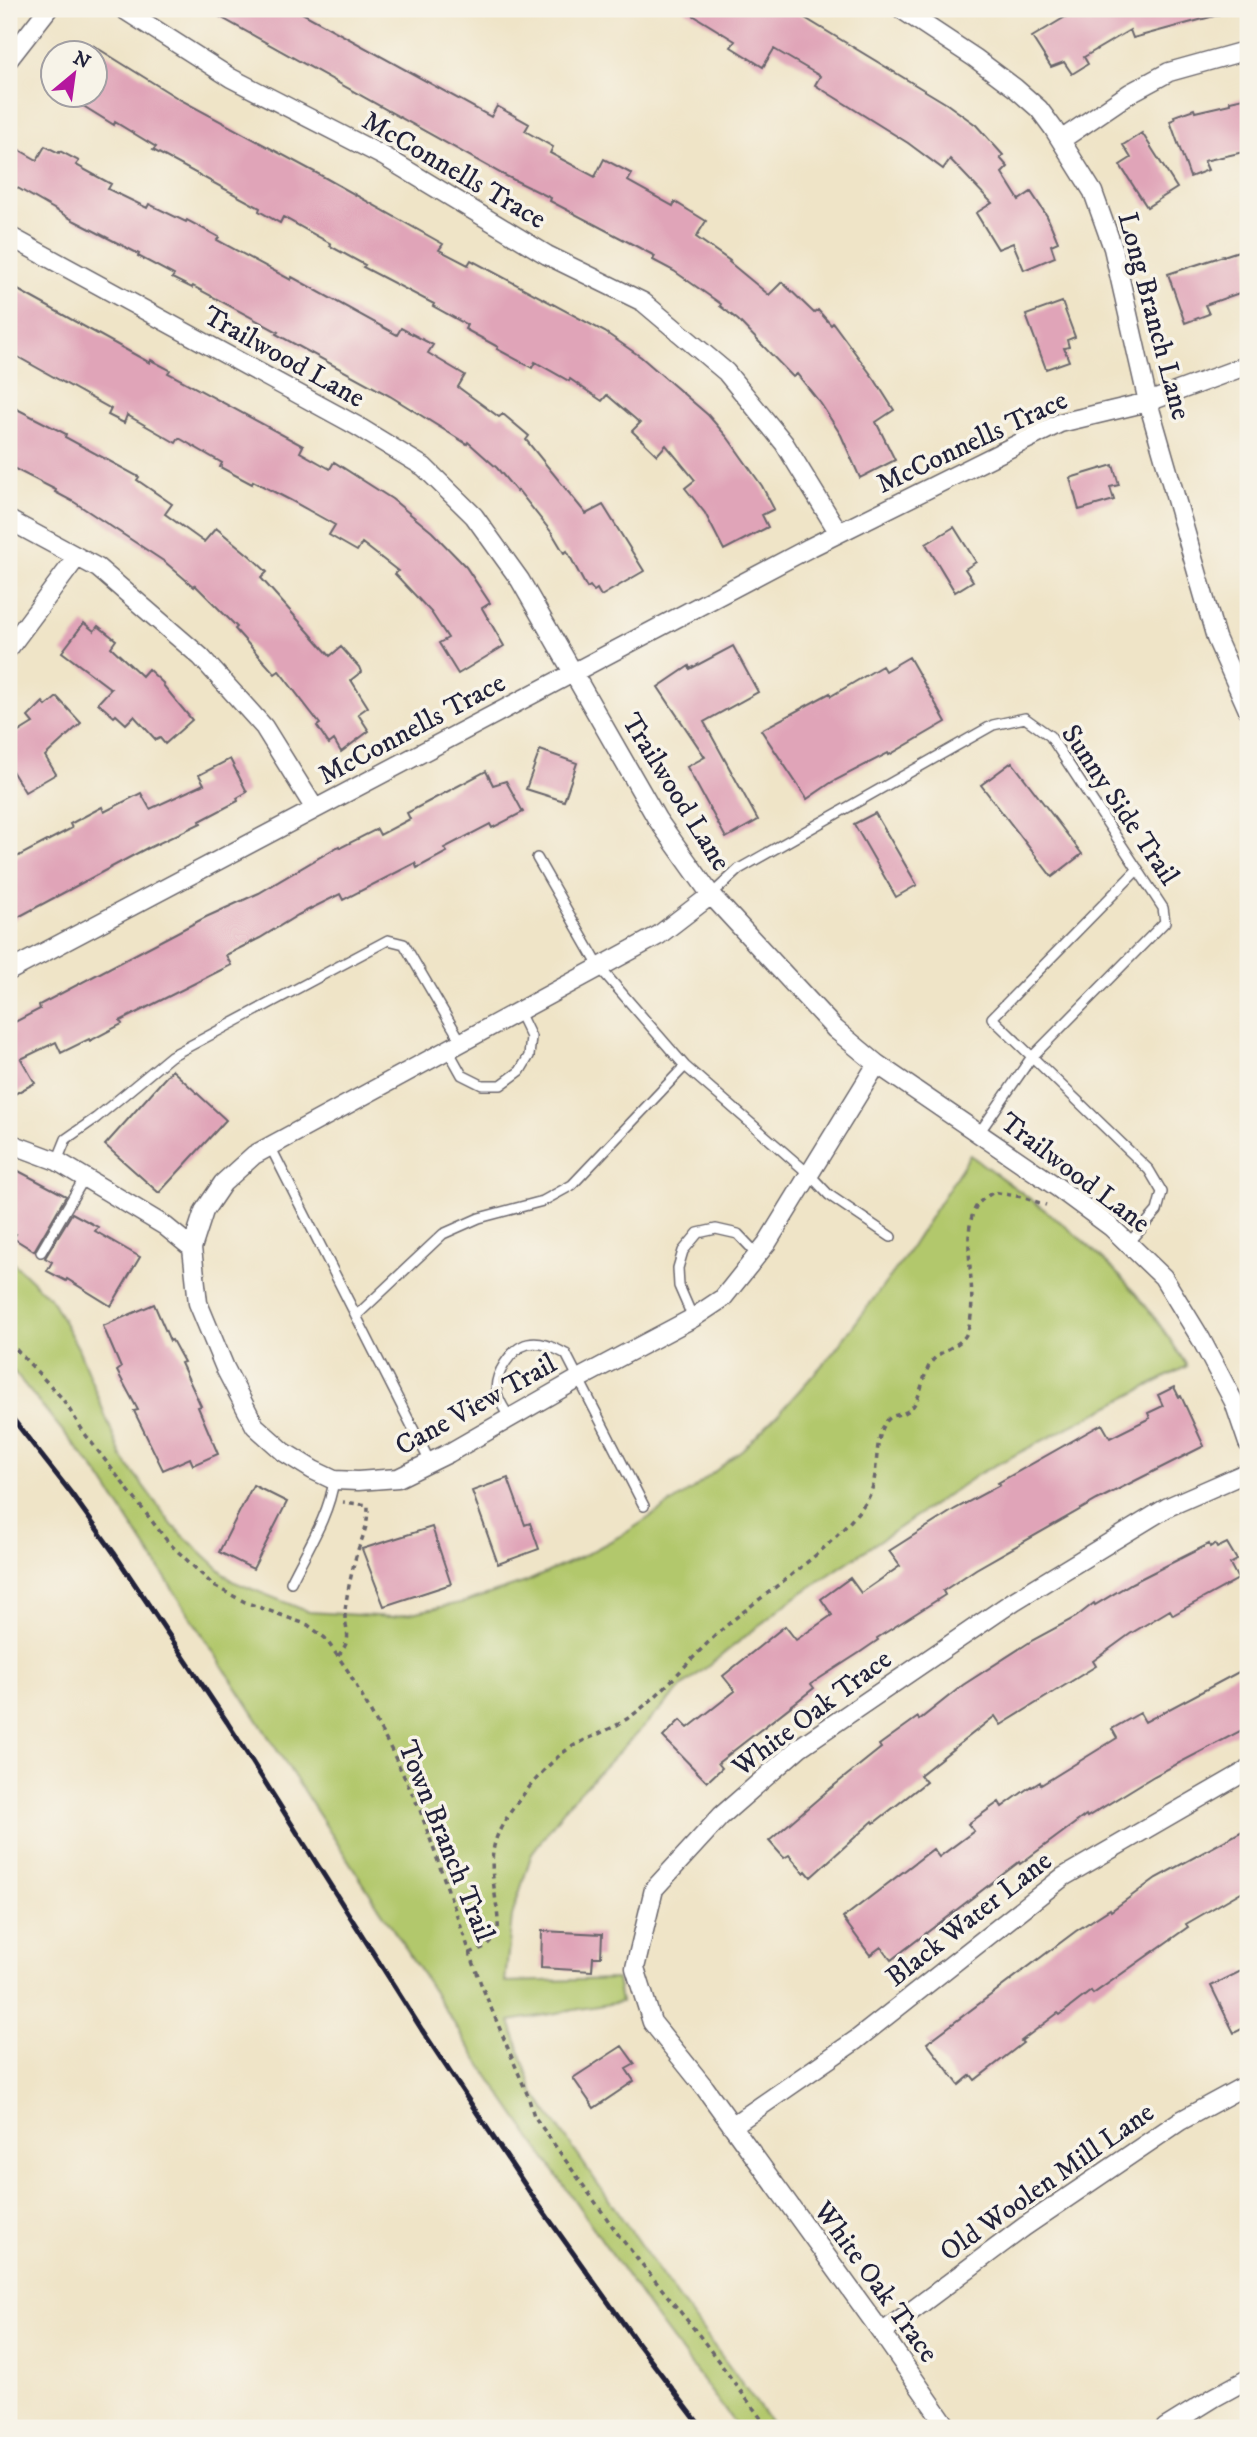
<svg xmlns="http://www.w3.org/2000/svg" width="1257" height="2437" font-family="'IM FELL DW Pica',serif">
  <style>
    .green { fill: #b2c86c; stroke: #6a7554; stroke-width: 2 }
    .building { fill: #e0a4b8 }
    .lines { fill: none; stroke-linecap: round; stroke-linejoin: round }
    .service-casing { stroke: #6a666c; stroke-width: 12 }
    .minor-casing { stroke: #6a666c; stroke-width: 21 }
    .path { stroke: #6a666c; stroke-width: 3.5; stroke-dasharray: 5 5; stroke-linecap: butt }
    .service { stroke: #fff; stroke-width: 9 }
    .minor { stroke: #fff; stroke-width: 18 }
    .rail { stroke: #22223b; stroke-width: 5 }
    .labels { text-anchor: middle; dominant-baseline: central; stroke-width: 7; stroke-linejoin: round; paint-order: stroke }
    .street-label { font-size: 28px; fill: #22223b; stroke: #f7f3e8 }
  </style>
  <rect width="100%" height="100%" fill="#f7f3e8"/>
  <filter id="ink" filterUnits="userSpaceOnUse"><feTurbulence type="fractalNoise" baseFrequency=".0143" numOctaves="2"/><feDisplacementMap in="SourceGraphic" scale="14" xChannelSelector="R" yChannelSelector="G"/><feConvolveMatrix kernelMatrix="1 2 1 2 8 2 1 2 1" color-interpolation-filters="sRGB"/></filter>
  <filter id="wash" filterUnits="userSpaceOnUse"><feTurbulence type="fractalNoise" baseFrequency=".00686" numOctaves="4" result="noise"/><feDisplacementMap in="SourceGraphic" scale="28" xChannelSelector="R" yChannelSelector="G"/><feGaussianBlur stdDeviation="1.57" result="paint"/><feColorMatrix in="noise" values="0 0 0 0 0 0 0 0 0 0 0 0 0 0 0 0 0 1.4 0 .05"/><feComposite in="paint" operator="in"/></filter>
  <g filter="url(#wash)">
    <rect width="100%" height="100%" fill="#efe4c7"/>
    <!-- green -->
    <path class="green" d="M 970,1155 C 1024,1195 1082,1233 1127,1284 C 1150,1309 1169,1337 1187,1366 L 980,1473 L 790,1601 L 683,1686 L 570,1802 L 532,1853 L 512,1916 L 505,1982 L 617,1979 L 621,2002 L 510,2021 L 533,2091 L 665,2280 L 775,2428 L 738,2428 L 656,2318 L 488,2076 L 99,1475 L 9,1366 L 9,1259 L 51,1299 L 78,1348 L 122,1457 L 173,1526 L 232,1581 L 309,1612 L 392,1617 L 465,1602 L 526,1582 L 583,1556 L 624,1534 L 693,1489 L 744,1448 L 779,1413 L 832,1354 L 902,1261 Z"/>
    <g id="blocks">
      <!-- building -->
      <path class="building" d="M 206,9 L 295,9 L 491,117 L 497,106 L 529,124 L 525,131 L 553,147 L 550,153 L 595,177 L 604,159 L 632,174 L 628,181 L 673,206 L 675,202 L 706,221 L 696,237 L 730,261 L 729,262 L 769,295 L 782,282 L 814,313 L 818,310 L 831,325 L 833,323 L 875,380 L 894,410 L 876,422 L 895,460 L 860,478 L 841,435 L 821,404 L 797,374 L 793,377 L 738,320 L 720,306 L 721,304 L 674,271 L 653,260 L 655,256 L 550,201 L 551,198 L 502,174 Z
        M 683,9 L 790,9 L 947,104 L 976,125 L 1003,155 L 1000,158 L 1008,167 L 1002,173 L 1019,200 L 1031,192 L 1047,216 L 1058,242 L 1051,245 L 1055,257 L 1024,270 L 1013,243 L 998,249 L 976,213 L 992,203 L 950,159 L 943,169 L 908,143 L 815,85 L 820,76 L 774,49 L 763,67 L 731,47 L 735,41 Z
        M 1063,9 L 1217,9 L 1218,15 L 1133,38 L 1130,30 L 1084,57 L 1088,64 L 1072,74 L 1064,62 L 1051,67 L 1032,37 L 1067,16 Z
        M 94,46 L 179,99 L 322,176 L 443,244 L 439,250 L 468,265 L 471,260 L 605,332 L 641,357 L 708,415 L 728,438 L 762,486 L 774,509 L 762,515 L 768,527 L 724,550 L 705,513 L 685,488 L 695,480 L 666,445 L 657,455 L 632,431 L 640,423 L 607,395 L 602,401 L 570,379 L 569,381 L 535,362 L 532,368 L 497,349 L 498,347 L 465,329 L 467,325 L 433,306 L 434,304 L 363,267 L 365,265 L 330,246 L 331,244 L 283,217 L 280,223 L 259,211 L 260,208 L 153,150 L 156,147 L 115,122 L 114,125 L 64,94 L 94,94 Z
        M 1248,97 L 1248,151 L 1204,161 L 1208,170 L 1190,177 L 1170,121 L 1175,119 L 1174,116 L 1194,109 L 1195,112 L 1230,104 L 1230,101 Z
        M 1142,133 L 1177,188 L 1147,207 L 1120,165 L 1131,158 L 1123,145 Z
        M 9,144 L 37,160 L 45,146 L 59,153 L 60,151 L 79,161 L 76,165 L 111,184 L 108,189 L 147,208 L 149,204 L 186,222 L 187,220 L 219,237 L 217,240 L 291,280 L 292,277 L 397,335 L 401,328 L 433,345 L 428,353 L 465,375 L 458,387 L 499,417 L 503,414 L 529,436 L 526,440 L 586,514 L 603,505 L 644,571 L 601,596 L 597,589 L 594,591 L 590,586 L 587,588 L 567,551 L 564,553 L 552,533 L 518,490 L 517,492 L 497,468 L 468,442 L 467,444 L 390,396 L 276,334 L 278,332 L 193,286 L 192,288 L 172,278 L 174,275 L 138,256 L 139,254 L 75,221 L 9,183 Z
        M 1248,248 L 1248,290 L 1205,305 L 1209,314 L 1185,323 L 1168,274 Z
        M 9,285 L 150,363 L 151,360 L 170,370 L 168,373 L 303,446 L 300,452 L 330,469 L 334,462 L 392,499 L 432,532 L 466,567 L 490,603 L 482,608 L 504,646 L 458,674 L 439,643 L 448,638 L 431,612 L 395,574 L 398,571 L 362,543 L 357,551 L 329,535 L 335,525 L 290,500 L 253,481 L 252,484 L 220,467 L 222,463 L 179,438 L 176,443 L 127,415 L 124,423 L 108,415 L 111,409 L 9,352 Z
        M 1062,302 L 1075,337 L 1067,340 L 1069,347 L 1064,348 L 1069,361 L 1046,369 L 1026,315 Z
        M 9,405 L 66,434 L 65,437 L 139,477 L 137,480 L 172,504 L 165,514 L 204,542 L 216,528 L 250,556 L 267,572 L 261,578 L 330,656 L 341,647 L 359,667 L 361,672 L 351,680 L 368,707 L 358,714 L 369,731 L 341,752 L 334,740 L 329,744 L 317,726 L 320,724 L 279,671 L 275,674 L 235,629 L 237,627 L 195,585 L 194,587 L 165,562 L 74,502 L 55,492 L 56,490 L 9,466 Z
        M 1113,465 L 1119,485 L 1110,487 L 1114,500 L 1079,510 L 1070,478 Z
        M 954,527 L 976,562 L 965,569 L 973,581 L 955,592 L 926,544 Z
        M 84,623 L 94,631 L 98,626 L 116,640 L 111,647 L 142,676 L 148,669 L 164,684 L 163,685 L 192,720 L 165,744 L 160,738 L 156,740 L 134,716 L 126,724 L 116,715 L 114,717 L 98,703 L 111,689 L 62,652 Z
        M 733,646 L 758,692 L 704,722 L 758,820 L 726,838 L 687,767 L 705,757 L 658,687 L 689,666 L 690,669 Z
        M 909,657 L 946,722 L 889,755 L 888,753 L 832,782 L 807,799 L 761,730 L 830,693 L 831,696 L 882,666 L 885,671 Z
        M 57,697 L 81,723 L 45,756 L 56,774 L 25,792 L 9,766 L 9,738 L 33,723 L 28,717 L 43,702 L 46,706 Z
        M 540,750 L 577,763 L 564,801 L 526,789 Z
        M 230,759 L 247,792 L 237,798 L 238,801 L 200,821 L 201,823 L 147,849 L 147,848 L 9,922 L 9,861 L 72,828 L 70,824 L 102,807 L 104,812 L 141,793 L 150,809 L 204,784 L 199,775 Z
        M 1012,762 L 1082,854 L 1052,877 L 981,785 Z
        M 486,771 L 493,785 L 506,781 L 523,812 L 492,828 L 490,824 L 444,848 L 447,852 L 417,868 L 415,863 L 343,900 L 340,894 L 298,915 L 260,938 L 226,955 L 231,965 L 120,1021 L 122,1024 L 90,1041 L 89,1039 L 61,1053 L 56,1042 L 21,1059 L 35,1083 L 9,1097 L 9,1025 L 40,1009 L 39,1005 L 206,917 L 259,893 L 339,846 L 340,848 L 377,829 L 380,835 L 410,819 L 407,813 Z
        M 875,813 L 917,885 L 896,897 L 854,824 Z
        M 172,1070 L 226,1120 L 159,1193 L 105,1145 Z
        M 9,1166 L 66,1196 L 34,1251 L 13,1238 L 16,1234 L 9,1230 Z
        M 72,1213 L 98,1227 L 95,1231 L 140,1257 L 111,1306 L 67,1279 L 66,1281 L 47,1271 L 52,1262 L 45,1258 Z
        M 154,1304 L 170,1341 L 172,1340 L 184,1362 L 181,1363 L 201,1406 L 198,1407 L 218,1454 L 193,1465 L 190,1458 L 163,1470 L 134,1411 L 138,1410 L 117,1371 L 121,1368 L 103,1326 Z
        M 1174,1387 L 1179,1397 L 1181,1396 L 1204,1446 L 1097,1500 L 976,1569 L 943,1591 L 945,1595 L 877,1638 L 878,1640 L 859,1653 L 811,1684 L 814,1688 L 718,1763 L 722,1768 L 707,1782 L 663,1737 L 680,1720 L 688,1728 L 735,1691 L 723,1676 L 785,1626 L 796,1640 L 832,1615 L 821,1599 L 850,1578 L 861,1593 L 900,1566 L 889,1551 L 955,1509 L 1000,1485 L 998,1483 L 1102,1424 L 1110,1438 L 1150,1418 L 1148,1413 L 1163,1406 L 1158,1395 Z
        M 508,1478 L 525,1525 L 530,1523 L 539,1549 L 498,1564 L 472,1491 Z
        M 253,1485 L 287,1502 L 253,1569 L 219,1552 Z
        M 432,1527 L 451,1584 L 384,1606 L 362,1549 Z
        M 1227,1543 L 1237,1560 L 1230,1564 L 1238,1579 L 1173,1615 L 1170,1610 L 1130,1634 L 1093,1661 L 1096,1666 L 1001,1725 L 995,1716 L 920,1775 L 926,1782 L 874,1823 L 873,1821 L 811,1877 L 806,1871 L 804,1873 L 789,1855 L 784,1858 L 769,1841 L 826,1792 L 881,1748 L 879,1745 L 918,1717 L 919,1720 L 963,1685 L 1033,1640 L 1076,1617 L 1094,1603 L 1095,1605 L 1132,1583 L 1209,1544 L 1210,1547 L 1215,1544 L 1217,1548 Z
        M 1248,1667 L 1248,1727 L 1154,1776 L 1087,1817 L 1086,1815 L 1020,1864 L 1019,1862 L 891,1960 L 881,1947 L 870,1955 L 843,1918 L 933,1849 L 939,1857 L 974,1831 L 968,1824 L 999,1802 L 1002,1807 L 1031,1786 L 1032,1787 L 1040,1782 L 1041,1785 L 1117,1738 L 1112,1729 L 1140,1713 L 1145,1722 Z
        M 1248,1828 L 1248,1888 L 1186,1924 L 1188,1927 L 1093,1994 L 1091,1991 L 1060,2015 L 1058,2013 L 1021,2041 L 1023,2043 L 975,2080 L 971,2075 L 959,2085 L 927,2043 L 1076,1931 L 1110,1909 L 1111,1911 L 1156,1878 Z
        M 542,1931 L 602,1934 L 601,1957 L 593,1957 L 592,1971 L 541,1968 Z
        M 1243,1970 L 1248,1980 L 1248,2026 L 1234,2033 L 1211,1986 Z
        M 622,2046 L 635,2064 L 626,2069 L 634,2081 L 594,2108 L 573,2078 Z"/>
    </g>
  </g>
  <g filter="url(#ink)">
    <use href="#blocks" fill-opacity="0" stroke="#6a666c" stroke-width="2"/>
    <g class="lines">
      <defs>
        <path id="service" d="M 537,858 L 600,968 L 685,1066 L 809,1174 L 829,1195 L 891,1237
          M 711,895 L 739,869 L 993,725 L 1025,718 L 1050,736 L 1163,908 L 1165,922 L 1031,1058 L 979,1133
          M 448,1050 L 462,1075 L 482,1085 L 501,1085 L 520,1071 L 529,1056 L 531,1037 L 519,1012
          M 270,1146 L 430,1462
          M 57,1161 L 66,1139 L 96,1118 L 171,1056 L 388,940 L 404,944 L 462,1043
          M 1128,1244 L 1157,1211 L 1162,1192 L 1149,1170 L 992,1018 L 1138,869
          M 41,1252 L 85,1177
          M 356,1316 L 443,1234 L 479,1218 L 543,1201 L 572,1185 L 685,1066
          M 693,1318 L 679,1286 L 678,1268 L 683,1251 L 698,1233 L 716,1229 L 738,1234 L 758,1255
          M 510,1419 C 506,1411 499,1402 497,1393 C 493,1376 511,1348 528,1344 C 542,1341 554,1348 566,1354 L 644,1506
          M 291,1582 C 307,1549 329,1516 334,1480"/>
        <path id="minor" d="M 123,9 L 231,78 L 385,157 L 547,255 L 643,302 L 726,372 L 784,443 L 839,533
          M 901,9 L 975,58 L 1015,88 L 1039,109 L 1053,128 L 1093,192 L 1113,248 L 1148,402 L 1216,638 L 1248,710
          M 9,59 L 48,9
          M 1061,140 L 1130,93 L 1169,72 L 1248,50
          M 9,236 L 357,426 L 424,467 L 474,516 L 520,580 L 657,819 L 711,895 L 835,1029 L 877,1064 L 1057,1187 L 1111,1227 L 1163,1277 L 1201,1339 L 1234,1402 L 1248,1443
          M 9,520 L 98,568 L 201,657 L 264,727 L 315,809
          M 9,648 L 77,557
          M 711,895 L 659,935 L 254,1155 L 223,1183 L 204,1211 L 192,1248 L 198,1303 L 225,1368 L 255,1426 L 284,1452 L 313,1470 L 334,1480 L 358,1481 L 398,1478 L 449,1453 L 578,1379 L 693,1318 L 723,1298 L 767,1243 L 877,1064
          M 9,971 L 809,548 L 1060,423 L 1148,402 L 1248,365
          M 9,1143 L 57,1161 L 165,1226 L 192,1248
          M 732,2126 L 856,2040 L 1063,1877 L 1248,1770
          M 882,2333 L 1024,2227 L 1180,2121 L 1248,2084
          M 948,2428 L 882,2333 L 705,2088 L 652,2022 L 635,1968 L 654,1889 L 721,1816 L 800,1747 L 1014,1601 L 1168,1507 L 1248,1472
          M 1165,2428 L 1215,2397 L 1248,2379"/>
      </defs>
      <!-- service casing -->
      <use href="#service" class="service-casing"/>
      <!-- minor casing -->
      <use href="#minor" class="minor-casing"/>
      <!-- path -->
      <path class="path" d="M 9,1342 L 62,1398 L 85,1434 L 168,1542 L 214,1586 L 245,1602 L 308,1625 L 325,1638 L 348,1671 L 392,1751 L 420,1810 L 481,1984 L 528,2096 L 534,2116 L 620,2237 L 699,2335 L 768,2428
        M 338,1656 C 355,1635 344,1634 345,1611 C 346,1597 354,1560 359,1547 C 365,1532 368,1522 368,1505 L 343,1502
        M 470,1953 L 485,1947 L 498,1933 C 500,1901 484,1865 498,1834 C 508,1810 550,1758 573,1746 C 596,1734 612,1730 634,1714 C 668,1689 694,1653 726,1626 C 773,1586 828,1554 865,1503 C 882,1480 871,1445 886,1422 C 892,1413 900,1416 908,1411 C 922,1402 921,1374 933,1360 C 944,1347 963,1347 968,1330 C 980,1293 958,1235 977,1205 C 981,1200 988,1196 993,1192 L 1022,1197 L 1046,1205"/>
      <!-- service -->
      <use href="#service" class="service"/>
      <!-- minor -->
      <use href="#minor" class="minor"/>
      <!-- rail -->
      <path class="rail" d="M 9,1414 L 71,1493 L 114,1553 L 227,1722 L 422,2030 L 531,2194 L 636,2341 L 702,2428"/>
    </g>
  </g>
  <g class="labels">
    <!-- street labels -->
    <g class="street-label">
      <text transform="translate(454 170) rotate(30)">McConnells Trace</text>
      <text transform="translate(1154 316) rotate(75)">Long Branch Lane</text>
      <text transform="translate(284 357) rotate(29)">Trailwood Lane</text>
      <text transform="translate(972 442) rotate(-25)">McConnells Trace</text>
      <text transform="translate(412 729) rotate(-28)">McConnells Trace</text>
      <text transform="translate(676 792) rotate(58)">Trailwood Lane</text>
      <text transform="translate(1120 805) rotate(56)">Sunny Side Trail</text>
      <text transform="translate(1075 1173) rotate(37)">Trailwood Lane</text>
      <text transform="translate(476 1405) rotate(-29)">Cane View Trail</text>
      <text transform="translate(812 1713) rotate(-37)">White Oak Trace</text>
      <text transform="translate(446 1841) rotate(68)">Town Branch Trail</text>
      <text transform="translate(969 1919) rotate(-38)">Black Water Lane</text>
      <text transform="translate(1047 2182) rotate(-35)">Old Woolen Mill Lane</text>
      <text transform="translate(876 2282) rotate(54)">White Oak Trace</text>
    </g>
  </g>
  <!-- margin -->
  <rect width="1257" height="2437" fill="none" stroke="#f7f3e8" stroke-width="35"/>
  <!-- north arrow -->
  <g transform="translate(74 74) rotate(29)"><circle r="33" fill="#f7f3e8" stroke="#a29fa3" stroke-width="2"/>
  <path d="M0-5L12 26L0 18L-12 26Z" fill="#b5179e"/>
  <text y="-10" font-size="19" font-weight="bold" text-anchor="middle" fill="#22223b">N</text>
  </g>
</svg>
